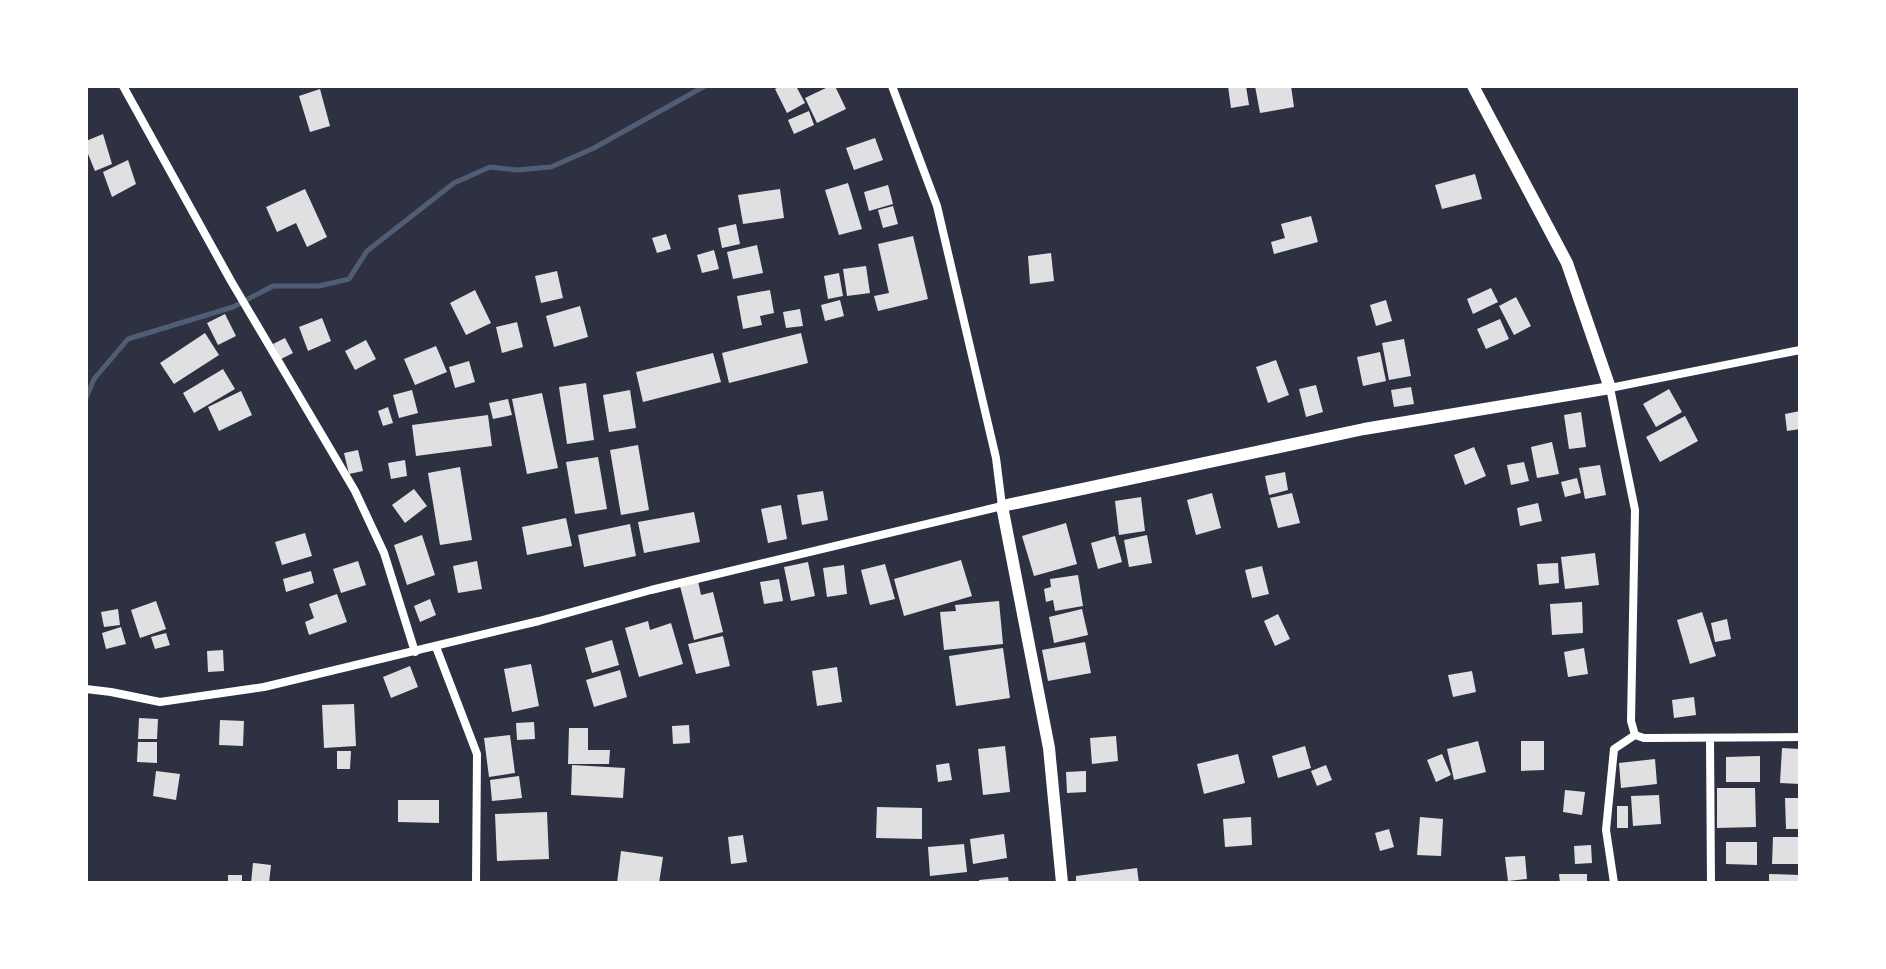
<svg xmlns="http://www.w3.org/2000/svg" width="1886" height="969" font-family="Inter,sans-serif">
  <style>
    .lines { fill: none; stroke-linecap: round; stroke-linejoin: round }
    .stream { stroke: #4f5d75; stroke-width: 5 }
    .building { fill: #e0e0e3 }
    .minor { stroke: #fff; stroke-width: 8 }
    .primary { stroke: #fff; stroke-width: 12 }
  </style>
  <rect width="100%" height="100%" fill="#2d3142"/>
  <g class="lines">
    <!-- stream -->
    <path class="stream" d="M 86,398 L 94,379 L 128,339 L 233,307 L 273,286 L 319,286 L 349,279 L 367,251 L 454,183 L 490,167 L 517,170 L 551,167 L 594,148 L 705,86"/>
  </g>
  <!-- building -->
  <path class="building" d="M 781,86 L 796,86 L 805,103 L 787,113 L 775,89 Z
    M 830,86 L 835,86 L 846,109 L 817,123 L 805,98 Z
    M 1228,86 L 1246,86 L 1249,105 L 1231,108 Z
    M 1255,86 L 1291,86 L 1294,107 L 1260,113 Z
    M 320,89 L 330,126 L 310,132 L 299,96 Z
    M 809,111 L 814,125 L 794,134 L 788,120 Z
    M 103,134 L 112,164 L 95,171 L 86,149 L 86,141 Z
    M 875,138 L 883,160 L 854,170 L 846,148 Z
    M 128,160 L 136,184 L 112,197 L 103,172 Z
    M 1475,174 L 1482,199 L 1442,209 L 1435,185 Z
    M 848,183 L 862,229 L 839,235 L 825,190 Z
    M 888,185 L 893,204 L 869,211 L 864,192 Z
    M 305,189 L 327,237 L 307,247 L 296,223 L 277,232 L 266,207 Z
    M 780,189 L 784,218 L 743,224 L 738,195 Z
    M 893,206 L 898,224 L 883,228 L 878,210 Z
    M 1311,216 L 1318,242 L 1274,254 L 1271,242 L 1285,238 L 1281,224 Z
    M 736,224 L 740,244 L 722,248 L 718,228 Z
    M 666,234 L 671,249 L 657,253 L 652,238 Z
    M 913,236 L 928,299 L 878,311 L 874,296 L 889,293 L 878,244 Z
    M 757,245 L 763,273 L 733,279 L 727,252 Z
    M 714,250 L 719,269 L 702,273 L 697,255 Z
    M 1051,253 L 1054,281 L 1030,284 L 1028,256 Z
    M 866,266 L 870,293 L 847,296 L 843,269 Z
    M 557,271 L 563,298 L 541,303 L 535,276 Z
    M 839,273 L 843,296 L 828,299 L 824,276 Z
    M 1491,288 L 1498,302 L 1473,314 L 1467,299 Z
    M 475,290 L 491,323 L 466,335 L 450,303 Z
    M 770,290 L 774,313 L 760,316 L 762,325 L 743,329 L 737,296 Z
    M 1516,297 L 1531,326 L 1514,335 L 1499,306 Z
    M 840,300 L 844,316 L 825,321 L 821,305 Z
    M 1386,300 L 1392,321 L 1376,326 L 1370,305 Z
    M 580,306 L 588,337 L 554,347 L 546,316 Z
    M 800,309 L 803,326 L 786,328 L 783,312 Z
    M 225,314 L 236,336 L 218,345 L 207,323 Z
    M 322,318 L 331,341 L 308,351 L 299,327 Z
    M 1500,319 L 1509,339 L 1486,349 L 1477,329 Z
    M 517,322 L 523,347 L 502,353 L 496,327 Z
    M 205,333 L 219,355 L 174,384 L 160,363 Z
    M 801,333 L 808,363 L 729,383 L 722,353 Z
    M 285,338 L 293,353 L 281,359 L 273,344 Z
    M 1404,339 L 1411,376 L 1389,380 L 1382,343 Z
    M 366,340 L 376,359 L 355,370 L 345,351 Z
    M 436,346 L 447,372 L 415,385 L 404,359 Z
    M 1380,352 L 1386,381 L 1363,386 L 1357,357 Z
    M 713,353 L 721,382 L 643,402 L 636,372 Z
    M 1276,360 L 1289,395 L 1268,403 L 1256,367 Z
    M 469,361 L 475,382 L 455,388 L 449,367 Z
    M 223,369 L 235,389 L 194,413 L 183,393 Z
    M 586,383 L 594,440 L 567,444 L 559,387 Z
    M 1316,385 L 1323,412 L 1306,417 L 1299,389 Z
    M 1411,387 L 1414,404 L 1394,407 L 1391,390 Z
    M 1669,389 L 1682,412 L 1656,427 L 1643,404 Z
    M 412,390 L 418,413 L 399,418 L 393,395 Z
    M 630,390 L 636,428 L 609,432 L 603,395 Z
    M 241,391 L 252,415 L 219,431 L 208,407 Z
    M 542,393 L 558,468 L 527,474 L 512,399 Z
    M 508,399 L 512,415 L 493,419 L 489,403 Z
    M 388,407 L 393,423 L 383,426 L 378,411 Z
    M 1800,411 L 1800,429 L 1787,431 L 1785,414 Z
    M 1581,412 L 1586,447 L 1569,449 L 1564,415 Z
    M 488,415 L 492,446 L 416,456 L 412,425 Z
    M 1685,416 L 1698,441 L 1660,462 L 1646,437 Z
    M 1552,442 L 1559,474 L 1537,478 L 1531,447 Z
    M 638,445 L 649,510 L 621,515 L 610,450 Z
    M 1474,447 L 1486,476 L 1465,485 L 1454,455 Z
    M 358,450 L 363,471 L 349,474 L 344,453 Z
    M 598,457 L 607,509 L 575,514 L 566,462 Z
    M 405,460 L 407,476 L 391,479 L 388,463 Z
    M 1524,462 L 1529,481 L 1511,485 L 1507,465 Z
    M 1600,465 L 1606,495 L 1585,499 L 1579,468 Z
    M 460,467 L 472,540 L 440,545 L 428,473 Z
    M 1285,472 L 1288,490 L 1269,495 L 1265,476 Z
    M 1577,478 L 1581,493 L 1565,497 L 1561,482 Z
    M 414,489 L 427,506 L 405,523 L 392,505 Z
    M 823,491 L 828,520 L 802,525 L 797,495 Z
    M 1212,493 L 1221,528 L 1196,535 L 1187,500 Z
    M 1292,493 L 1300,523 L 1278,528 L 1270,498 Z
    M 1141,497 L 1145,531 L 1119,535 L 1115,501 Z
    M 1538,503 L 1542,521 L 1520,526 L 1517,508 Z
    M 781,505 L 787,539 L 768,543 L 761,509 Z
    M 694,512 L 700,542 L 644,553 L 638,522 Z
    M 566,518 L 572,546 L 527,555 L 522,527 Z
    M 1066,523 L 1077,564 L 1034,576 L 1022,536 Z
    M 630,524 L 636,556 L 584,567 L 578,535 Z
    M 305,533 L 312,556 L 282,565 L 275,542 Z
    M 422,535 L 435,575 L 407,585 L 394,545 Z
    M 1147,535 L 1152,563 L 1129,567 L 1124,540 Z
    M 1115,536 L 1122,562 L 1098,569 L 1091,543 Z
    M 1595,553 L 1599,585 L 1565,589 L 1561,557 Z
    M 961,560 L 972,596 L 904,616 L 894,579 Z
    M 358,561 L 366,585 L 341,593 L 333,569 Z
    M 477,561 L 482,589 L 458,593 L 453,566 Z
    M 808,562 L 815,596 L 791,601 L 784,567 Z
    M 1558,563 L 1559,583 L 1539,585 L 1537,564 Z
    M 885,564 L 895,599 L 870,605 L 861,570 Z
    M 844,565 L 847,594 L 827,597 L 823,568 Z
    M 1262,566 L 1269,594 L 1252,598 L 1245,570 Z
    M 311,571 L 314,583 L 286,592 L 283,579 Z
    M 1078,575 L 1083,606 L 1055,611 L 1053,600 L 1046,602 L 1044,589 L 1051,587 L 1050,579 Z
    M 779,579 L 783,601 L 764,604 L 760,582 Z
    M 698,581 L 701,595 L 713,592 L 723,632 L 694,640 L 680,586 Z
    M 337,594 L 347,622 L 309,635 L 305,622 L 314,618 L 309,604 Z
    M 430,599 L 436,615 L 420,622 L 414,606 Z
    M 156,601 L 166,629 L 140,638 L 131,610 Z
    M 999,601 L 1003,644 L 944,650 L 940,612 L 956,611 L 955,605 Z
    M 1582,602 L 1583,633 L 1552,635 L 1550,604 Z
    M 118,609 L 120,625 L 104,627 L 101,612 Z
    M 1082,609 L 1088,635 L 1054,643 L 1049,617 Z
    M 1702,612 L 1716,656 L 1690,664 L 1677,620 Z
    M 1278,614 L 1290,639 L 1275,646 L 1264,621 Z
    M 1727,619 L 1731,639 L 1715,642 L 1711,623 Z
    M 648,621 L 650,630 L 671,623 L 683,664 L 639,677 L 625,628 Z
    M 121,627 L 126,644 L 106,649 L 102,633 Z
    M 166,633 L 170,645 L 155,649 L 151,637 Z
    M 723,636 L 730,666 L 696,674 L 688,644 Z
    M 612,640 L 619,665 L 592,673 L 585,648 Z
    M 1085,642 L 1091,673 L 1048,681 L 1042,650 Z
    M 1003,648 L 1010,698 L 956,706 L 949,656 Z
    M 1584,648 L 1588,674 L 1568,677 L 1564,652 Z
    M 223,650 L 224,671 L 208,672 L 207,651 Z
    M 531,664 L 539,706 L 512,712 L 504,669 Z
    M 410,666 L 418,687 L 391,698 L 383,677 Z
    M 837,667 L 842,702 L 817,706 L 812,671 Z
    M 620,670 L 627,697 L 594,707 L 586,680 Z
    M 1472,671 L 1476,692 L 1453,697 L 1448,675 Z
    M 1694,697 L 1696,715 L 1674,718 L 1672,700 Z
    M 354,704 L 356,746 L 324,748 L 322,705 Z
    M 139,718 L 158,719 L 157,739 L 138,739 Z
    M 220,720 L 244,721 L 243,746 L 219,745 Z
    M 534,722 L 535,739 L 517,740 L 516,723 Z
    M 689,725 L 690,743 L 673,744 L 672,726 Z
    M 569,728 L 588,728 L 588,750 L 610,750 L 609,764 L 568,764 Z
    M 510,735 L 515,773 L 489,777 L 484,738 Z
    M 1116,736 L 1118,761 L 1092,764 L 1090,738 Z
    M 1478,741 L 1486,772 L 1454,780 L 1447,749 Z
    M 1521,741 L 1544,741 L 1544,770 L 1521,771 Z
    M 138,742 L 157,742 L 157,763 L 137,762 Z
    M 1005,746 L 1010,792 L 983,795 L 978,749 Z
    M 1305,746 L 1311,768 L 1278,778 L 1272,756 Z
    M 1782,748 L 1800,749 L 1800,784 L 1780,783 Z
    M 337,751 L 351,751 L 350,769 L 337,769 Z
    M 1238,754 L 1245,783 L 1204,794 L 1197,764 Z
    M 1442,754 L 1451,775 L 1436,782 L 1427,760 Z
    M 1760,756 L 1760,782 L 1726,782 L 1726,757 Z
    M 1655,759 L 1657,784 L 1621,788 L 1619,763 Z
    M 949,763 L 952,780 L 938,782 L 936,765 Z
    M 572,765 L 625,768 L 623,798 L 571,795 Z
    M 1326,765 L 1332,780 L 1317,786 L 1311,771 Z
    M 156,771 L 180,774 L 176,800 L 153,796 Z
    M 1086,771 L 1086,792 L 1067,793 L 1066,772 Z
    M 519,776 L 522,798 L 492,801 L 490,780 Z
    M 1717,788 L 1755,788 L 1756,827 L 1717,828 Z
    M 1565,790 L 1585,792 L 1582,815 L 1563,812 Z
    M 1659,795 L 1661,824 L 1633,826 L 1631,796 Z
    M 1785,798 L 1800,798 L 1800,829 L 1786,829 Z
    M 398,800 L 439,800 L 439,823 L 398,822 Z
    M 1617,806 L 1628,806 L 1628,828 L 1617,828 Z
    M 877,807 L 922,808 L 922,839 L 876,838 Z
    M 547,812 L 549,859 L 497,861 L 495,814 Z
    M 1251,817 L 1252,845 L 1225,847 L 1223,819 Z
    M 1420,817 L 1443,819 L 1441,856 L 1417,855 Z
    M 1389,829 L 1394,847 L 1380,851 L 1375,833 Z
    M 1004,834 L 1007,858 L 973,864 L 970,839 Z
    M 743,835 L 747,862 L 731,864 L 728,837 Z
    M 1773,837 L 1800,837 L 1800,864 L 1772,864 Z
    M 1726,842 L 1757,842 L 1757,865 L 1726,864 Z
    M 964,844 L 967,872 L 930,876 L 928,847 Z
    M 1591,845 L 1592,863 L 1575,864 L 1574,846 Z
    M 621,851 L 663,857 L 659,883 L 617,883 Z
    M 1525,856 L 1527,879 L 1508,881 L 1505,857 Z
    M 253,863 L 271,865 L 269,883 L 251,883 Z
    M 1137,868 L 1139,883 L 1076,883 L 1076,876 Z
    M 1559,874 L 1587,874 L 1587,883 L 1560,883 Z
    M 1769,874 L 1800,875 L 1800,883 L 1769,883 Z
    M 228,875 L 242,875 L 242,883 L 228,883 Z
    M 1008,877 L 1009,883 L 979,883 L 979,880 Z"/>
  <g class="lines">
    <!-- minor -->
    <path class="minor" d="M 123,86 L 231,281 L 355,491 L 384,553 L 415,652
      M 1800,350 L 1610,388 L 1635,510 L 1631,721 L 1635,735 L 1644,738 L 1800,737
      M 436,647 L 477,754 L 476,883
      M 86,689 L 111,692 L 160,702 L 264,687 L 539,621 L 651,590 L 1002,506 L 996,458 L 937,206 L 892,86
      M 1710,738 L 1711,883
      M 1614,883 L 1606,830 L 1614,749 L 1635,735"/>
    <!-- primary -->
    <path class="primary" d="M 1062,883 L 1049,748 L 1002,506 L 1364,429 L 1610,388 L 1567,263 L 1473,86"/>
  </g>
  <!-- border -->
  <rect width="1886" height="969" fill="none" stroke="#ffffff" stroke-width="176"/>
</svg>
